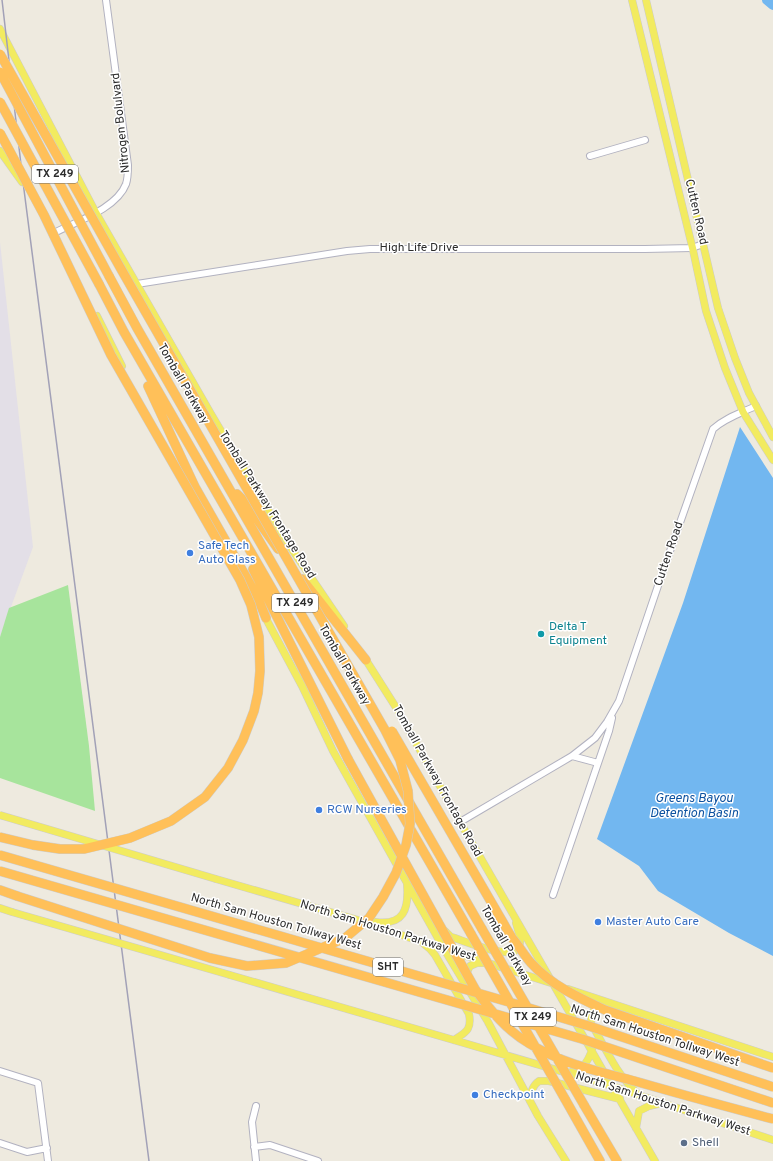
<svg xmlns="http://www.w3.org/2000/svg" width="773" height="1161" font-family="Overpass,sans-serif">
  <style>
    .industrial { fill: #e3dfe7 }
    .green { fill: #a7e49c }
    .water { fill: #72b7f0 }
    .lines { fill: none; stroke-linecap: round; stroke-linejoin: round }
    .river { stroke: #72b7f0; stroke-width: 10 }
    .minor-casing { stroke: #b2b2c0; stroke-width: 8 }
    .major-casing { stroke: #ccc; stroke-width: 8 }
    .highway-casing { stroke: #ccc; stroke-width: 10 }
    .minor { stroke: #fff; stroke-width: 6 }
    .major { stroke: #f2eb60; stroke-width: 7 }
    .highway { stroke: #ffc059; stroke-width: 9 }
    .rail { stroke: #a2a1b7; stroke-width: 1.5 }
    .major-bridge-casing { stroke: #ccc; stroke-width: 8; stroke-linecap: butt }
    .highway-bridge-casing { stroke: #ccc; stroke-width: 10; stroke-linecap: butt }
    .major-bridge { stroke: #f2eb60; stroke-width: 7 }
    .highway-bridge { stroke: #ffc059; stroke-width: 9 }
    .shop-dot { fill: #3f7fe0; stroke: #fff; stroke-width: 1.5 }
    .culture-dot { fill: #0f9aa8; stroke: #fff; stroke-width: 1.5 }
    .service-dot { fill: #5c6f8a; stroke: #fff; stroke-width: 1.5 }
    .labels { text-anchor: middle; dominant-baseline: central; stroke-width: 3; stroke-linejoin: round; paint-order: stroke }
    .shield { fill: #fff; stroke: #6b6b6b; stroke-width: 1 }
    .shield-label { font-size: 11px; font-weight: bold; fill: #2c2c2c }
    .street-label { font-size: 12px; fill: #2c2c2c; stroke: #fff }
    .shop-label { font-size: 12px; fill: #366cbe; stroke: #fff; text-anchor: start }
    .culture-label { font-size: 12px; fill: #0d838f; stroke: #fff; text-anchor: start }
    .service-label { font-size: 12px; fill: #4e5e75; stroke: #fff; text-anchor: start }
    .water-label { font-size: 13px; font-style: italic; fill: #0d52a0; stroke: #fff }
  </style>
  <rect width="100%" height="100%" fill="#eeeadf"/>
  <!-- industrial -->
  <path class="industrial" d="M 0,242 L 33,547 L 0,637 Z"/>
  <!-- green -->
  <path class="green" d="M 68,585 L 89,746 L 95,811 L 0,778 L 0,637 L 9,608 Z"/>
  <!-- water -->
  <path class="water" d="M 740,427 L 773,478 L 773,956 L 729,933 L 658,891 L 639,866 L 597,839 L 683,603 Z"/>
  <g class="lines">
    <!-- river -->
    <path class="river" d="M 767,0 L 773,5"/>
    <defs>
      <path id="minor" d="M 590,156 L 645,140
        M 56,232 C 78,221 117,208 126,184 C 128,178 128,172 128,165 L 106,0
        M 137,284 L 347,251 L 370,249 L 645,249 L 692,248 L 703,244
        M 572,756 L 598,763
        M 460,822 L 572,756 L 595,738 L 607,722 L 619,701 L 663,571 L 713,429 C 725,418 741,413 756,406
        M 553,895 L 609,731 L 612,718
        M 0,1071 L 38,1083 L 48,1161
        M 0,1143 L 27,1152 L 47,1148
        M 254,1147 L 270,1145 L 318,1161
        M 256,1161 L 252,1122 L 256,1106"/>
      <path id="major" d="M 632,0 L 693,250 L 706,311 L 725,368 L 743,412 L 773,460
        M 646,0 L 718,308 L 735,358 L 749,393 L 773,437
        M 0,29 L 96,213 L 211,414 L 287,542 L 344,626
        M 0,151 L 22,182
        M 97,316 L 122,366
        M 264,615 L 302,686 L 333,751 L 444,949 L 488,1022 L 538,1116 L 566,1161
        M 364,657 L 397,709 L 460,822 L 655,1161
        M 216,879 L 358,920 L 419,941 L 551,983
        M 0,908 L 12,912
        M 375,922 C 404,926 409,909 407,884
        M 445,931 L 451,937 C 463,940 512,962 519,947 C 522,940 518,930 516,923
        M 424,944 L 430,949 L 435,955 L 469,1014 C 472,1030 466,1032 454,1040
        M 230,975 L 612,1086 L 773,1140
        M 465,976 L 470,966 L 477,963 L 484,963
        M 568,989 L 773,1057
        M 600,1004 C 593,1009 591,1014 591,1023 C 605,1047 616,1074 637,1093
        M 568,1073 C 583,1069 587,1064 592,1050
        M 530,1101 C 531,1092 532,1086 539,1081 L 549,1081 L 620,1099
        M 636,1128 L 639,1111 L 649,1106 L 662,1103"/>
      <path id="highway" d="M 109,276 L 137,328 L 482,929
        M 99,284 L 124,332 L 471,934
        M 148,386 L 195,487 L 257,596 L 266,618
        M 237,494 L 245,502 L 278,549
        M 253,569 L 348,759
        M 302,579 L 366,660
        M 0,890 L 17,896
        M 565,1099 L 600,1161
        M 584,1105 L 617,1161"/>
    </defs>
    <!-- minor casing -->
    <use href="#minor" class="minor-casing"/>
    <!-- major casing -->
    <use href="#major" class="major-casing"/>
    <!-- highway casing -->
    <use href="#highway" class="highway-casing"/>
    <!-- minor -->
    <use href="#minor" class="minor"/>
    <!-- major -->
    <use href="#major" class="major"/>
    <!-- highway -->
    <use href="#highway" class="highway"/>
    <!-- rail -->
    <path class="rail" d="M 2,0 L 23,182 L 149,1161"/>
    <defs>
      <path id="major-bridge" d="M 0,815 L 216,879
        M 12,912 L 230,975"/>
      <path id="highway-bridge" d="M 0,54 L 121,269 L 385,730 L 400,760 L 408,791 L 410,824 L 406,845 L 396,873 L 383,897 L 369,918 L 345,938 L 286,963 L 247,966 L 210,958 L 17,896
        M 0,72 L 109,276
        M 0,102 L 99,284
        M 0,133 L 44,215 L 111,355 L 240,580 L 251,605 L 259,637 L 260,671 L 258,693 L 254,711 L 243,740 L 228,768 L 205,797 L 171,821 L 130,838 L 84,849 L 60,849 L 33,845 L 0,837
        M 392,731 L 512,938 C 519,946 524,955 531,963 C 551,985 579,998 605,1010 L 773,1068
        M 348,759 L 475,989 C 490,1010 507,1031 530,1044 C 563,1064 601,1072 638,1082 C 683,1095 728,1107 773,1119
        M 0,855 L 519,1005 L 589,1026 L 773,1087
        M 0,871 L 582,1039 L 773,1103
        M 482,929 L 584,1105
        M 471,934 L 565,1099"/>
    </defs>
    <!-- major-bridge casing -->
    <use href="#major-bridge" class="major-bridge-casing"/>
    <!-- highway-bridge casing -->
    <use href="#highway-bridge" class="highway-bridge-casing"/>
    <!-- major-bridge -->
    <use href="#major-bridge" class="major-bridge"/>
    <!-- highway-bridge -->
    <use href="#highway-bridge" class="highway-bridge"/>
  </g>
  <!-- markers -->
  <g class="shop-dot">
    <circle cx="190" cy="553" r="4"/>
    <circle cx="319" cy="810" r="4"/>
    <circle cx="598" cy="922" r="4"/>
    <circle cx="475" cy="1095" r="4"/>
  </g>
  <circle class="culture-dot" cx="541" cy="634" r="4"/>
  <circle class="service-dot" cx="684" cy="1143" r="4"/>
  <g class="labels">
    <!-- shield labels -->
    <g class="shield">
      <rect x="32" y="165" width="46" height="18" rx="3"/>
      <rect x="272" y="594" width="46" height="18" rx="3"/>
      <rect x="373" y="958" width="30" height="18" rx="3"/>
      <rect x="510" y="1008" width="46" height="18" rx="3"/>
    </g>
    <g class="shield-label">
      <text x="55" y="174">TX 249</text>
      <text x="295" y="603">TX 249</text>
      <text x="388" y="967">SHT</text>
      <text x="533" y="1017">TX 249</text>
    </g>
    <!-- street labels -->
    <g class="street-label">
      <text transform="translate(121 123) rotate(-96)">Nitrogen Bolulvard</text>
      <text transform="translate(696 212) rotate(77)">Cutten Road</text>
      <text x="419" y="248">High Life Drive</text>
      <text transform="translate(183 384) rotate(60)">Tomball Parkway</text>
      <text transform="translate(267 505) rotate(58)">Tomball Parkway Frontage Road</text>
      <text transform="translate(669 554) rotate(-71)">Cutten Road</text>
      <text transform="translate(344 665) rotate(60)">Tomball Parkway</text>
      <text transform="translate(437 781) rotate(61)">Tomball Parkway Frontage Road</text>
      <text transform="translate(276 922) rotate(16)">North Sam Houston Tollway West</text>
      <text transform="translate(388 931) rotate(17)">North Sam Houston Parkway West</text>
      <text transform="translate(506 946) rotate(60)">Tomball Parkway</text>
      <text transform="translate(655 1036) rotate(18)">North Sam Houston Tollway West</text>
      <text transform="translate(663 1104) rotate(18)">North Sam Houston Parkway West</text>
    </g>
    <!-- shop labels -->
    <g class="shop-label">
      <text x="198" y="546">Safe Tech<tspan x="198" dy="14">Auto Glass</tspan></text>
      <text x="327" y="810">RCW Nurseries</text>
      <text x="606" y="922">Master Auto Care</text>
      <text x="483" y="1095">Checkpoint</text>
    </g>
    <!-- culture labels -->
    <g class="culture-label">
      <text x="549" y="627">Delta T<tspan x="549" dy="14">Equipment</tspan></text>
    </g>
    <!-- service labels -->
    <g class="service-label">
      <text x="692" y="1143">Shell</text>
    </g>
    <!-- water labels -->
    <g class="water-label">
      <text x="694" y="799">Greens Bayou<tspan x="694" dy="15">Detention Basin</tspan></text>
    </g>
  </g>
</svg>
